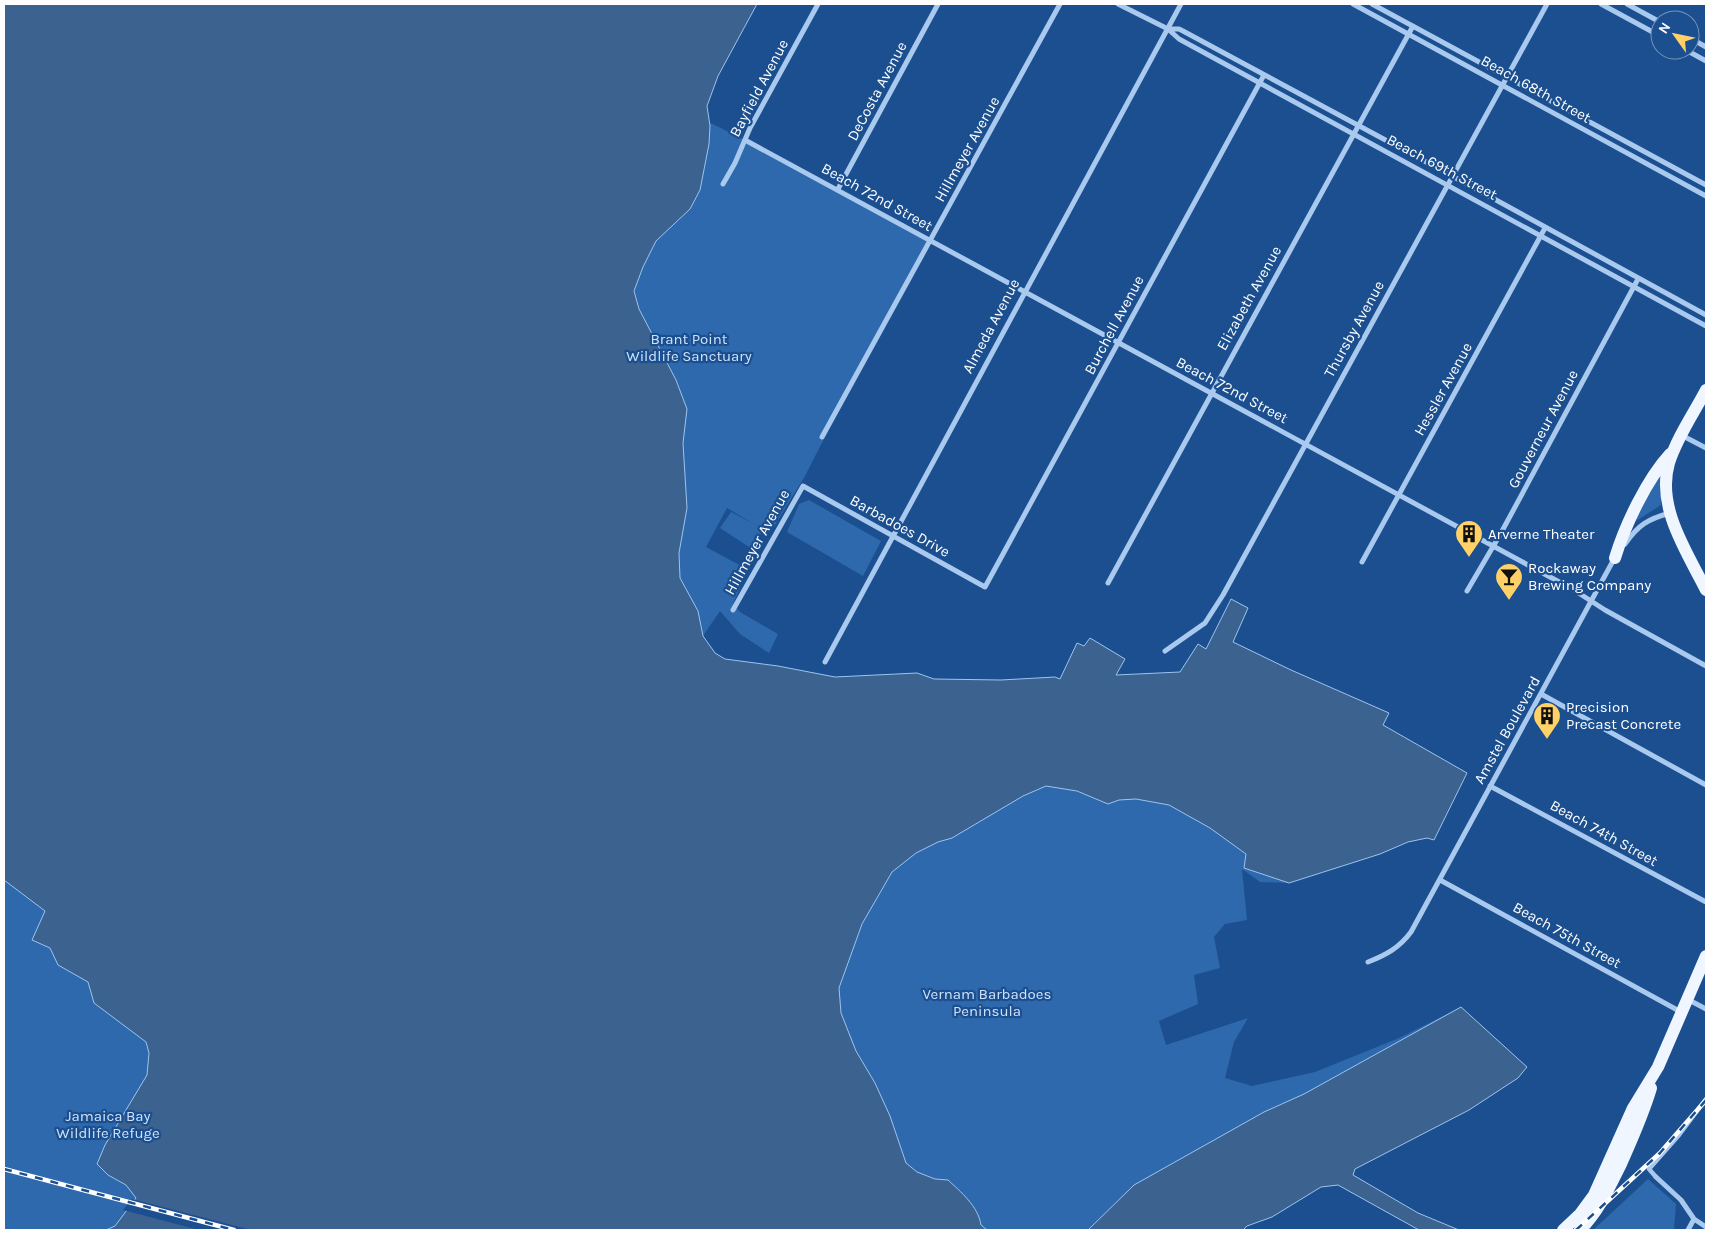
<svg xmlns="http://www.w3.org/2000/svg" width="1710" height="1234" font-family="Karla,sans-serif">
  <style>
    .green { fill: #2e69ad }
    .water { fill: #3c6290; stroke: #9cc4f0 }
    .pier { fill: #1b4f8f }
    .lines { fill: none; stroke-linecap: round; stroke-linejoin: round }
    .pedestrian { stroke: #a9c9ee; stroke-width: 4.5 }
    .minor { stroke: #a9c9ee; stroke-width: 5 }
    .primary { stroke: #f0f6ff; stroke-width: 12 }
    .rail-casing { stroke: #fff; stroke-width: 4.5 }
    .rail { stroke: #1b4f8f; stroke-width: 2.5; stroke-dasharray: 8; stroke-linecap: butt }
    .labels { text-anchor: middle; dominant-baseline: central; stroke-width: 4.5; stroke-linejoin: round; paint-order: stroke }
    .street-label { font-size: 15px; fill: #fff; stroke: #1b4f8f }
    .park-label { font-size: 15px; fill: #cfe3fa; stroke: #1b4f8f }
    .poi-label { font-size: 15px; fill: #fff; stroke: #1b4f8f; text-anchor: start }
  </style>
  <rect width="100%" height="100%" fill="#1b4f8f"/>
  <!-- green -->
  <path class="green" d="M 650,93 L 745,140 L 931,241 L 851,386 L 805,476 L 775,525 L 770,530 L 763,530 L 752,549 L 720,528 L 731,512 L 754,524 L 727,508 L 706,547 L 747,569 L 745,571 L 747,572 L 733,604 L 740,612 L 778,634 L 769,653 L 740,634 L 720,611 L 703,636 L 527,312 Z
    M 4,308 L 242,1230 L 4,1230 Z
    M 1660,473 L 1661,505 L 1636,521 L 1637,517 Z
    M 809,500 L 881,541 L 863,576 L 787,532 L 799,504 Z
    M 1017,783 L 1148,790 L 1247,849 L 1245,868 L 1289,883 L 1260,882 L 1242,869 L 1247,920 L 1225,924 L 1214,937 L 1220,968 L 1194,975 L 1198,1004 L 1159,1021 L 1166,1045 L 1248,1018 L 1234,1042 L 1225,1078 L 1252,1086 L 1315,1072 L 1399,1038 L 1461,1007 L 1429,1025 L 1104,1230 L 973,1230 L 909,1183 L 868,1094 L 832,988 L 857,918 L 891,866 Z
    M 1648,1179 L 1676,1204 L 1674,1230 L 1593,1230 Z"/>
  <!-- water -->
  <path class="water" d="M 4,4 L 757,4 L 718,76 L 707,106 L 710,126 L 709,144 L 700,190 L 690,209 L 656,241 L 643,267 L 634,291 L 639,309 L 676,380 L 687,409 L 683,443 L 687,508 L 679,553 L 680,578 L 698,611 L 703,636 L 715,653 L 725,659 L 778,666 L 835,677 L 917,673 L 934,679 L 1001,680 L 1055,677 L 1060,679 L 1077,643 L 1084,646 L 1090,638 L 1125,659 L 1116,675 L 1180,672 L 1198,644 L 1206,649 L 1231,599 L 1248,608 L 1233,642 L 1291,670 L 1389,713 L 1383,725 L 1467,773 L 1434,840 L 1427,838 L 1408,842 L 1380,854 L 1289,883 L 1244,868 L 1246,854 L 1210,828 L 1169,805 L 1136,799 L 1119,800 L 1108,804 L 1077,791 L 1046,786 L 1023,796 L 952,838 L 938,842 L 916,853 L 892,872 L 862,924 L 839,988 L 841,1013 L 856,1051 L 875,1083 L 890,1116 L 906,1163 L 917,1172 L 935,1179 L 948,1180 C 961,1192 978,1206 981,1225 L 987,1230 L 106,1230 L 115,1226 L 136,1198 L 126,1185 L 108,1175 L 97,1164 L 105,1145 L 147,1075 L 149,1053 L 146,1042 L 94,1003 L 88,982 L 58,965 L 50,948 L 32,940 L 45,911 L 4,880 Z
    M 1461,1007 L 1527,1067 L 1518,1078 L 1469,1110 L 1355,1169 L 1353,1175 L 1418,1213 L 1459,1230 L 1419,1230 L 1338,1185 L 1321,1187 L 1272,1217 L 1247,1226 L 1243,1230 L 1088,1230 L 1134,1185 L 1264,1112 L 1304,1094 Z"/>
  <!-- pier -->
  <path class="pier" d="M 132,1199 L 251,1230 L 199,1230 L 123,1210 Z"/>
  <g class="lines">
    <!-- pedestrian -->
    <path class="pedestrian" d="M 1656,1177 L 1649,1169 L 1679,1135 L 1706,1099"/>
    <!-- minor -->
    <path class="minor" d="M 1118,4 L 1168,29 L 1179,39 L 1706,326
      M 1353,4 L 1706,196
      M 1372,4 L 1706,185
      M 1601,4 L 1660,36
      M 1627,4 L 1660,22
      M 1168,29 L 1179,29 L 1183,31 L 1443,171 L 1706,315
      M 1690,38 L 1706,47
      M 1686,50 L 1706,61
      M 745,140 L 1574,590 L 1605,610 L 1706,666
      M 723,184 L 735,163 L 750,128 L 818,4
      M 838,189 L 938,4
      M 1683,436 L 1706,448
      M 822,437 L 1060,4
      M 1625,544 C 1638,525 1648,519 1670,513
      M 1362,562 L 1545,228
      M 1108,583 L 1413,26
      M 1467,591 L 1501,533 L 1638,279
      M 733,610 L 803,486 L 985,587 L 1264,75
      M 1165,651 L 1205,623 L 1223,595 L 1547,4
      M 825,662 L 1181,4
      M 1541,694 L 1706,785
      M 1490,786 L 1706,902
      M 1440,880 L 1681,1012
      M 1368,962 C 1386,955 1399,948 1411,932 L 1614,559
      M 1687,999 L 1706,1009
      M 1656,1177 L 1681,1200 L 1694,1219 L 1706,1227
      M 1688,1230 L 1694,1219"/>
    <!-- primary -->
    <path class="primary" d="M 1706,390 C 1694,413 1677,437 1669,463 C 1656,507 1687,552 1706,590
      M 1615,558 C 1625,525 1647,479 1670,454
      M 1563,1230 L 1580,1214 L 1594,1195 L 1633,1108 L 1658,1067 L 1706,956
      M 1580,1230 C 1599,1211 1609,1188 1621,1164 C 1632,1139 1643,1115 1651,1088"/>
    <defs>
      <path id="rail" d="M 4,1169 L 234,1230
        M 1576,1230 L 1660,1153 L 1706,1100"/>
    </defs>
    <!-- rail casing -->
    <use href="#rail" class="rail-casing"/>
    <!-- rail -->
    <use href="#rail" class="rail"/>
  </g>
  <!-- icons -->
  <defs>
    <symbol id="building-pin" viewBox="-11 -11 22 30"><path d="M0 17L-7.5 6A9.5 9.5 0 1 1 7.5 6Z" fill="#ffd166" stroke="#1b4f8f"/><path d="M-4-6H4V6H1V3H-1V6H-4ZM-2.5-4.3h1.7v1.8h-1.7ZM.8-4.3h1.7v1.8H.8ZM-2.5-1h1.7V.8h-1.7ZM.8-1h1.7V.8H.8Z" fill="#111"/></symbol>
    <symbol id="bar-pin" viewBox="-11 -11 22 30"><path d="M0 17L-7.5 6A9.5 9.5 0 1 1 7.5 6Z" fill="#ffd166" stroke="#1b4f8f"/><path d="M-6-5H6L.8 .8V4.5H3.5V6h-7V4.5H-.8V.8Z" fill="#111"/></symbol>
  </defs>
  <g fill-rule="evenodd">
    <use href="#building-pin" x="1453" y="518" width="32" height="43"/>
    <use href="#bar-pin" x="1493" y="561" width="32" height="43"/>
    <use href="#building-pin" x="1531" y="700" width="32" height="43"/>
  </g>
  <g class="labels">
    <!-- street labels -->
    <g class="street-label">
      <text transform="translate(759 88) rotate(-62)">Bayfield Avenue</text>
      <text transform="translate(1536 89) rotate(29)">Beach 68th Street</text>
      <text transform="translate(877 91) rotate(-62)">DeCosta Avenue</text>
      <text transform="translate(967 149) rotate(-61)">Hillmeyer Avenue</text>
      <text transform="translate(1442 167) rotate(28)">Beach 69th Street</text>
      <text transform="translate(877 197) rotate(29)">Beach 72nd Street</text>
      <text transform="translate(1249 298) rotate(-61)">Elizabeth Avenue</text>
      <text transform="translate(1114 325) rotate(-62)">Burchell Avenue</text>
      <text transform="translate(991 326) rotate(-62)">Almeda Avenue</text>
      <text transform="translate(1354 329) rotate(-61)">Thursby Avenue</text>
      <text transform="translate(1443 389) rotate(-61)">Hessler Avenue</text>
      <text transform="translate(1232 390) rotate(28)">Beach 72nd Street</text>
      <text transform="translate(1543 429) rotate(-62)">Gouverneur Avenue</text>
      <text transform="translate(900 526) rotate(29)">Barbadoes Drive</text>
      <text transform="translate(757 542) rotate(-61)">Hillmeyer Avenue</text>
      <text transform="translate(1507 730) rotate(-61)">Amstel Boulevard</text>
      <text transform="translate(1604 833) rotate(29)">Beach 74th Street</text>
      <text transform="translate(1567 935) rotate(29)">Beach 75th Street</text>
    </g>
    <!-- park labels -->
    <g class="park-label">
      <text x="689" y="339">Brant Point<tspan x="689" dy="17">Wildlife Sanctuary</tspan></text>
      <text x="987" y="994">Vernam Barbadoes<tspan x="987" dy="17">Peninsula</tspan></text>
      <text x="108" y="1116">Jamaica Bay<tspan x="108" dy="17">Wildlife Refuge</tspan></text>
    </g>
    <!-- poi labels -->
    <g class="poi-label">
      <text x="1488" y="534">Arverne Theater</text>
      <text x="1528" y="568">Rockaway<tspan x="1528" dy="17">Brewing Company</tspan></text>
      <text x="1566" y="707">Precision<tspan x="1566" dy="17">Precast Concrete</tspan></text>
    </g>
  </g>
  <!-- border -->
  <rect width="1710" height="1234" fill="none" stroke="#ffffff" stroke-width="10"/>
  <!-- north arrow -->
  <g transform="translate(1675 35) rotate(303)"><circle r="24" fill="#1b4f8f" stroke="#7695bc"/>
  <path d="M0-4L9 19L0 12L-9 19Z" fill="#ffd166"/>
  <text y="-8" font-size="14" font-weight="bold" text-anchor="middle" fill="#ffffff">N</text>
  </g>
</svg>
